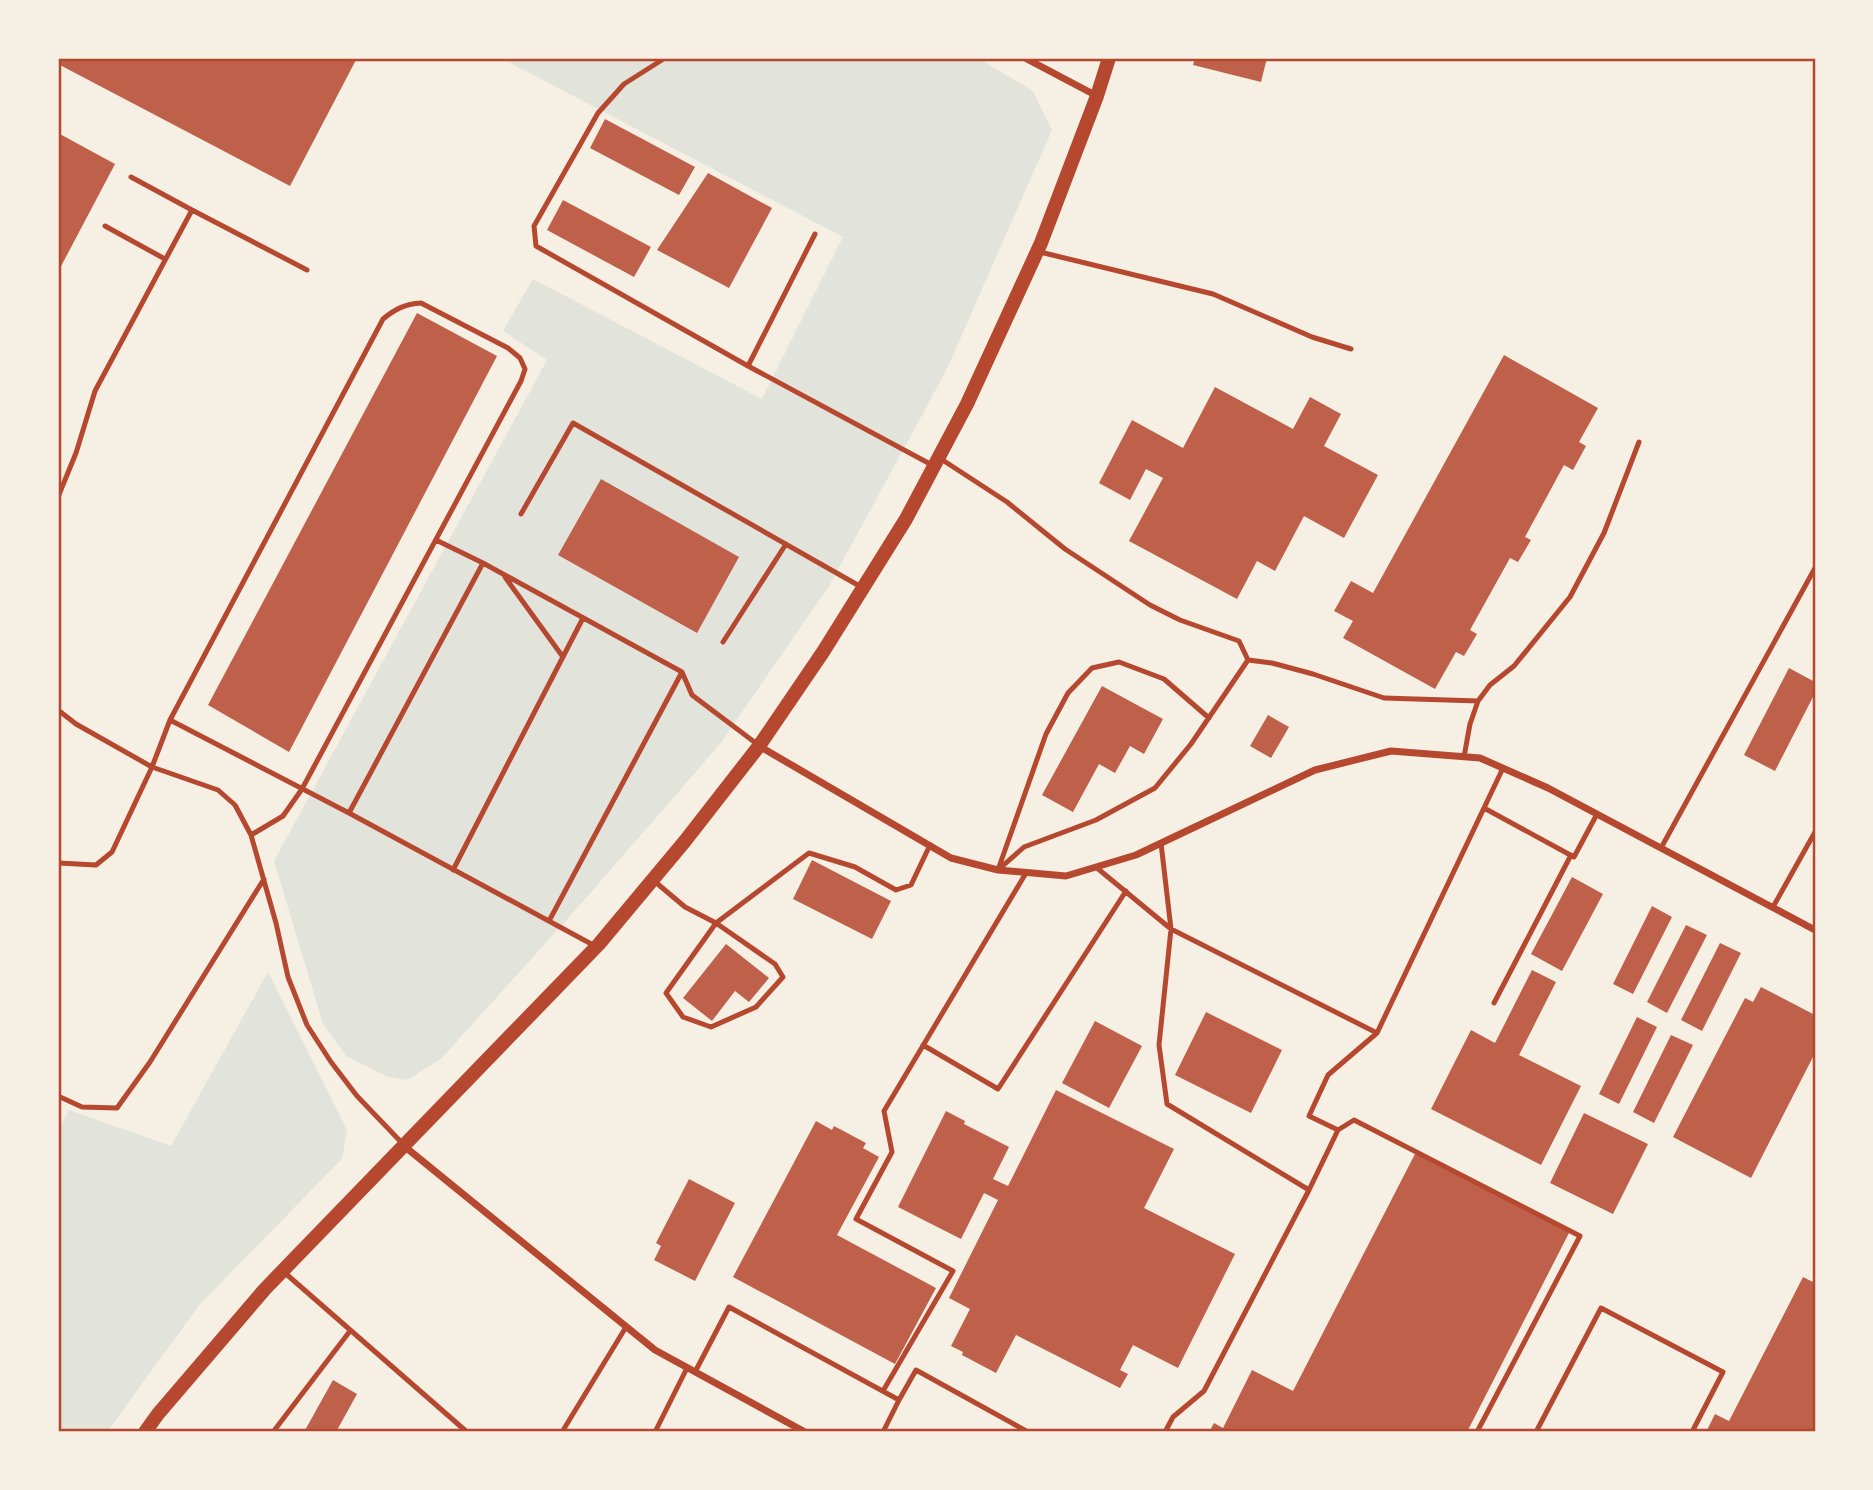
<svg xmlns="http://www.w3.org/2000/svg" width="1873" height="1490" font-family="'Archivo Narrow',sans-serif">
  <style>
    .green { fill: #e2e4dc }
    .building { fill: #bf614a }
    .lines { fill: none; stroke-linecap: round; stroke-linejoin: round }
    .service { stroke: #b5482f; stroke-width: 5 }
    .minor { stroke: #b5482f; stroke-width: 7 }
    .secondary { stroke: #b5482f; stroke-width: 14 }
    .neatline { fill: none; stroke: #b5482f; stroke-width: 2.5 }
  </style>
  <rect width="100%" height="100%" fill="#f6efe4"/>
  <!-- green -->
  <path class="green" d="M 501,58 L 978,58 L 1033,91 L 1052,130 L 946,371 L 829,586 L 720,744 L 587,897 L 441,1059 L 407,1080 L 388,1077 L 346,1056 L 323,1024 L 274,861 L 547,360 L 503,331 L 533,279 L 762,399 L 843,237 Z
    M 268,972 L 347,1130 L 342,1159 L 200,1304 L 107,1432 L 58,1432 L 58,1129 L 69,1110 L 171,1146 Z"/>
  <!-- building -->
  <path class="building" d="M 58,58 L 357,58 L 290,186 L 58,64 Z
    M 1195,58 L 1267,58 L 1261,82 L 1193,65 Z
    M 605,119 L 695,167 L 679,195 L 590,148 Z
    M 58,133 L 115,164 L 58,272 Z
    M 708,173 L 772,208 L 729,288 L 657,250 Z
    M 563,200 L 651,247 L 634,277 L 547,230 Z
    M 417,313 L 497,356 L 289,752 L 208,705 Z
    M 1504,355 L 1598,408 L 1579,442 L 1586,446 L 1573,470 L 1564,465 L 1525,537 L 1531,540 L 1518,562 L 1510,558 L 1470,630 L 1477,634 L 1464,656 L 1456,652 L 1435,689 L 1343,638 L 1353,621 L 1334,611 L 1351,581 L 1373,593 Z
    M 1215,387 L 1293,429 L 1310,397 L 1341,414 L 1324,446 L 1378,475 L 1344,538 L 1304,516 L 1275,571 L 1257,561 L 1237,599 L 1129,541 L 1163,478 L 1146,469 L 1130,500 L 1099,483 L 1132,420 L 1183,448 Z
    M 601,479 L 739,557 L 697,633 L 558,555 Z
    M 1789,668 L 1815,682 L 1815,693 L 1775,771 L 1744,755 Z
    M 1102,686 L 1163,719 L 1144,754 L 1130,746 L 1115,773 L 1099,764 L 1073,812 L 1042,795 Z
    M 1268,715 L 1289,727 L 1271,758 L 1250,746 Z
    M 812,860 L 891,901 L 872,939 L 793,899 Z
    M 1572,877 L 1603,894 L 1562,971 L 1531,954 Z
    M 1652,906 L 1672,917 L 1633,994 L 1613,984 Z
    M 1686,925 L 1707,935 L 1667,1013 L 1647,1002 Z
    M 1720,943 L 1741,953 L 1702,1031 L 1681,1020 Z
    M 726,944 L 769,978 L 749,1002 L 735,991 L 712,1021 L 683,998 Z
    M 1532,970 L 1556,982 L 1519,1055 L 1581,1086 L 1541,1165 L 1431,1109 L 1471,1030 L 1495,1043 Z
    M 1761,987 L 1815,1015 L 1815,1053 L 1751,1178 L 1673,1137 L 1745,998 L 1753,1002 Z
    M 1206,1012 L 1282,1050 L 1251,1113 L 1175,1075 Z
    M 1637,1017 L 1657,1027 L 1619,1104 L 1599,1094 Z
    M 1095,1021 L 1142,1046 L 1109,1108 L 1062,1083 Z
    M 1671,1035 L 1693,1045 L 1654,1123 L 1633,1112 Z
    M 1056,1090 L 1174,1149 L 1144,1208 L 1235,1254 L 1178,1368 L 1133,1345 L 1120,1370 L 1128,1374 L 1120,1388 L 1016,1335 L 996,1373 L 962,1355 L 963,1352 L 951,1346 L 970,1309 L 949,1298 L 998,1200 L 984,1193 L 961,1239 L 898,1207 L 946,1111 L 965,1121 L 964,1124 L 1009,1147 L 993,1179 L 1008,1186 Z
    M 1584,1113 L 1648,1144 L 1613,1214 L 1550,1183 Z
    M 816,1121 L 832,1130 L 834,1126 L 866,1143 L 863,1148 L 879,1157 L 837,1235 L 936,1288 L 895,1364 L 733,1277 Z
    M 1416,1152 L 1570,1231 L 1467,1432 L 1209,1432 L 1214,1423 L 1223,1428 L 1252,1370 L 1293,1391 Z
    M 689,1179 L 735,1203 L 695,1281 L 654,1260 L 661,1246 L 656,1243 Z
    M 1803,1277 L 1815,1283 L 1815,1432 L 1706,1432 L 1715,1414 L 1729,1421 Z
    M 333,1380 L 357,1394 L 336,1432 L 304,1432 Z"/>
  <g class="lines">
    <!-- service -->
    <path class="service" d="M 665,58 L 624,84 L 598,113 L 534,226 L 536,246 L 748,366 L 932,465
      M 131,177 L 192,210
      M 105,226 L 165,259
      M 1040,252 L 1213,294 L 1312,337 L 1351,349
      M 748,366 L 815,234
      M 941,459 L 1007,502 L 1065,549 L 1150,605 L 1180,620 L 1239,641 L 1248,660
      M 58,497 L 76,453 L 95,391 L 192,210 L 307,270
      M 521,514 L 573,423 L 863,588
      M 483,563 L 682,672 L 692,695 L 757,744
      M 505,577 L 563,657
      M 723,642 L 786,544
      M 58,710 L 76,724 L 152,767 L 170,720 L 383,319 C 395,309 405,304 421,303 L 508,348 L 520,358 L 525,369 L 521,381 L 302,789 L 283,816 L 251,835
      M 170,720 L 349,813 L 483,563 L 436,540
      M 1464,757 L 1470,724 L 1478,701 L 1490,685 L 1514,666 L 1570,597 L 1604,533 L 1639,442
      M 1484,808 L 1574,857 L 1597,814
      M 349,813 L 595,946
      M 1161,843 L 1171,929 L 1159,1045 L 1167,1104 L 1309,1190
      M 1661,848 L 1815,568
      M 58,863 L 96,865 L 112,852 L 152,767 L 218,790 L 235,805 L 251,835 L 276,923 L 288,977 L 307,1025 L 331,1062 L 357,1096 L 402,1143
      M 999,867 L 1046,734 L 1068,693 L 1092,668 L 1119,662 L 1164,679 L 1209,718
      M 1097,868 L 1171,929 L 1377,1033
      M 453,870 L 583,618
      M 998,870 L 1024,847 L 1096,820 L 1155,788 L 1191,744 L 1248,660 L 1272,663 L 1313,674 L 1384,698 L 1478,701
      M 653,880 L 685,907 L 716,923 L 809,853 L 855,867 L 896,890 L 911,885 L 930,845
      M 1773,907 L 1815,832
      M 549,921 L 682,672
      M 716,923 L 775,964 L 783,977 L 756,1007 L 711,1027 L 683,1017 L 666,993 Z
      M 1494,1003 L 1571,855
      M 923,1045 L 998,1089 L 1126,891
      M 58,1096 L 82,1107 L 117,1108 L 150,1062 L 264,879
      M 1338,1130 L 1354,1120 L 1580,1236 L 1477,1432
      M 285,1273 L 467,1432
      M 695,1372 L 729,1307 L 899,1400 L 883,1432
      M 883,1391 L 953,1271 L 856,1219 L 892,1152 L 884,1111 L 1026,873
      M 899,1400 L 916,1370 L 1028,1432
      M 273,1432 L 350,1331
      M 562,1432 L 626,1327
      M 655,1432 L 687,1368
      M 1165,1432 L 1173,1417 L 1204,1391 L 1309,1190 L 1338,1130 L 1309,1116 L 1328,1075 L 1377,1033 L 1503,768
      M 1536,1432 L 1601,1308 L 1723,1372 L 1692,1432"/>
    <!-- minor -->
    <path class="minor" d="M 1025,58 L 1097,96
      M 759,746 L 951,858 L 998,870 L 1066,876 L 1136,855 L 1315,770 L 1391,751 L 1480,758 L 1548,788 L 1815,930
      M 404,1146 L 655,1350 L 805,1432"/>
    <!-- secondary -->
    <path class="secondary" d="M 145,1432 L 158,1414 L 265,1289 L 599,944 L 685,841 L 759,746 L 823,652 L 906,519 L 967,404 L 1041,243 L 1097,96 L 1109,58"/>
  </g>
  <!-- border -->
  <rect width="1873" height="1490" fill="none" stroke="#f6efe4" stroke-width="119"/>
  <rect x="60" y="60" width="1754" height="1370" class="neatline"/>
</svg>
